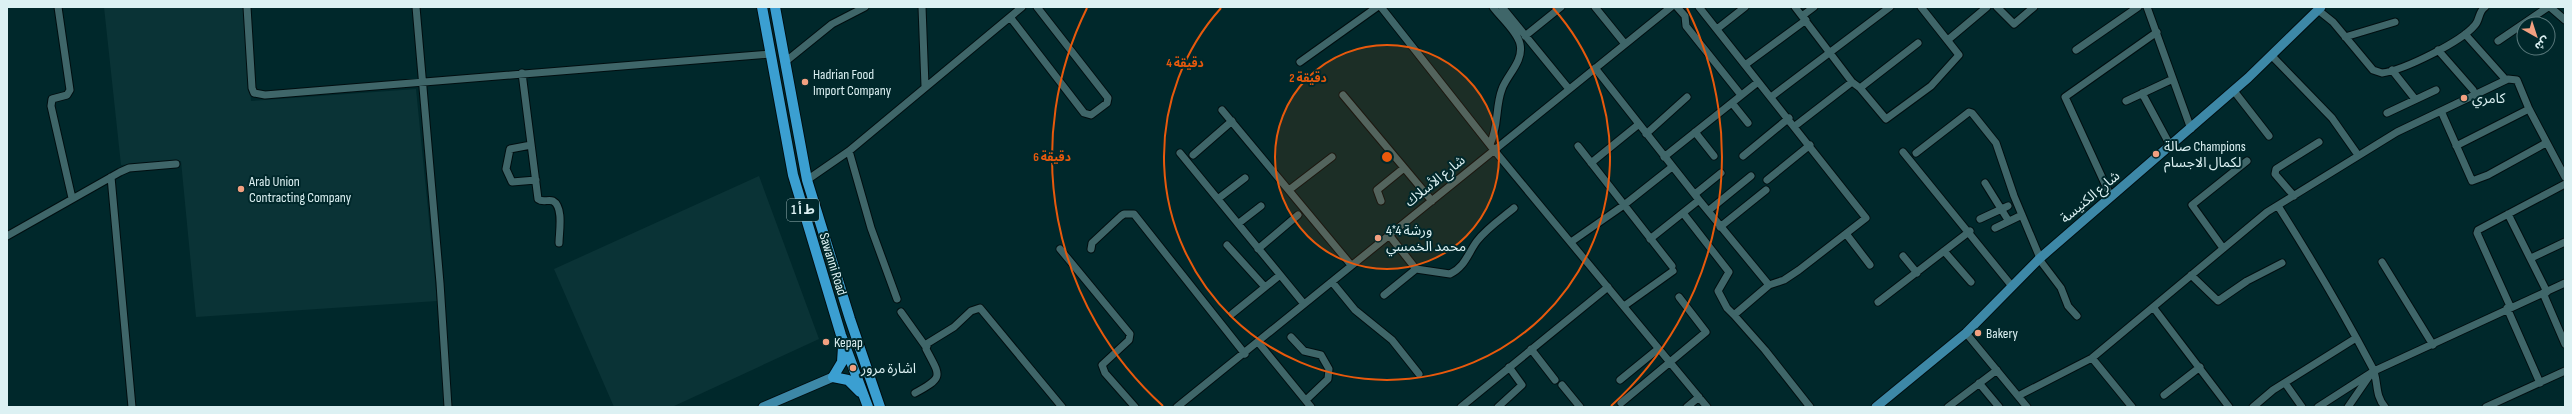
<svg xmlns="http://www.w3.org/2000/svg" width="2572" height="414" font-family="'Sofia Sans Condensed','Noto Sans Arabic',sans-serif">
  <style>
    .built { fill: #0a3336 }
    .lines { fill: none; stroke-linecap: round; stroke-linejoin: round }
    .minor-casing { stroke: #000e10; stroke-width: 9 }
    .major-casing { stroke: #000e10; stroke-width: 11 }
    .highway-casing { stroke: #000e10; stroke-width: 12 }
    .minor { stroke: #3f6669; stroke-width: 7 }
    .major { stroke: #3d88a7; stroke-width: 9 }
    .highway { stroke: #3b9fd1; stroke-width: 10 }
    .ring { fill: none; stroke: #e8590c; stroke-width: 2 }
    .poi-dot { fill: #f2a080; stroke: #00282b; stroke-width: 1.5 }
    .labels { text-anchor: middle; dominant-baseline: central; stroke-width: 4; stroke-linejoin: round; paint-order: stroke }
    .shield { fill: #00282b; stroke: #9ab5b7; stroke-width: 1 }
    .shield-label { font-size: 13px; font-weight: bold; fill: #dcf1f3 }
    .poi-label { font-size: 14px; fill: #dcf1f3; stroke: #00282b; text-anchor: start }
    .street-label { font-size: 14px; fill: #dcf1f3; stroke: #00282b }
    .centre { fill: #e8590c; stroke: #00282b; stroke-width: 2 }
    .ring-label { font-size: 12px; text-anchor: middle; font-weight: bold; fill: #e8590c; stroke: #00282b; stroke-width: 4; stroke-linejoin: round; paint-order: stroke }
  </style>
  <rect width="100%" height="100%" fill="#00282b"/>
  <!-- built -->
  <path class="built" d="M 104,7 L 244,7 L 251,101 L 416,89 L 437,301 L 196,317 L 181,161 L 121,165 Z
    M 759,176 L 819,339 L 672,407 L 614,407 L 554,269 Z"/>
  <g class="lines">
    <defs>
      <path id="minor" d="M 58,7 L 70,90 L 67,95 L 52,99 L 51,106 L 72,198
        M 247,7 L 252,88 L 254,93 L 265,95 L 770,54
        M 416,7 L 440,283 L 448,407
        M 922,7 L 925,86
        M 1381,7 L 1494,150 L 1707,407
        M 1502,7 L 1569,89
        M 1595,7 L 1625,44
        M 1677,7 L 1685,16 L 1686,26 L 1741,95
        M 1795,7 L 1852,82 L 1860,88 L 1886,119 L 1931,86 L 1959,55 L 1921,7
        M 1997,7 L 2014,24 L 2034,7
        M 2147,7 L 2191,129
        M 2550,7 L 2565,20
        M 2318,10 L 2333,22 L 2373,70 L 2382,73 C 2404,70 2461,42 2475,25 C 2480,20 2478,12 2485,7
        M 1802,16 L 1814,7
        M 1010,17 L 1084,113 L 1091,115 L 1107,103 L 1108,98 L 1037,7
        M 1717,29 L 1745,7
        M 2465,34 L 2506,80
        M 1525,36 L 1561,7
        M 2345,37 L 2395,22
        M 1949,39 L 1987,7
        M 2498,41 L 2548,7
        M 2076,50 L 2138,7
        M 2438,50 L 2473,90
        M 2272,56 L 2332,118 L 2358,155
        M 785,62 L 832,24 L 865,7
        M 1300,62 L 1377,7
        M 1745,65 L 1806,20
        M 1595,68 L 1699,200 L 1769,285
        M 2392,70 L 2415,99
        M 522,73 L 538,199 C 543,203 548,199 553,201 C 564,207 559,233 559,243
        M 1860,88 L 1918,43
        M 2234,91 L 2269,136
        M 2142,93 L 2171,147
        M 1343,95 L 1432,201
        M 1771,97 L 1890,7
        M 2126,101 L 2173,79
        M 1732,103 L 1748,123
        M 1222,110 L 1351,265
        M 2441,111 L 2472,181 L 2488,175 L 2546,143
        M 2387,113 L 2436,90
        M 1795,126 L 1852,82
        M 1695,132 L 1714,156
        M 1646,134 L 1687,97
        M 1490,144 C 1499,127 1495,107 1502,89 C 1507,75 1524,61 1520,44 C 1517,31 1501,18 1493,7
        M 531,145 L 510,149 L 506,169 L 512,182 L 536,180
        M 1578,146 L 1672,266
        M 2456,146 L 2529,109
        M 849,151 L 871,228 L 897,299
        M 1903,152 L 2011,285
        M 1180,153 L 1304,304
        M 1916,153 L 1969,112 L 1972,113 L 1996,143 L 2014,196 L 2040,258
        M 1193,155 L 1232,121
        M 1743,156 L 1789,118
        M 1664,157 L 1758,82
        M 1591,163 L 1639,124
        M 111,177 L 132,407
        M 807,180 L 849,151 L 1022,7
        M 1767,180 L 1810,145
        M 1985,183 L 2008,220
        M 1289,190 L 1332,157
        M 1695,194 L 1721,173
        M 2294,196 L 2275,174 L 2276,169 L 2319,142
        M 2111,197 L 2065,97 L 2157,32
        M 1219,198 L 1245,178
        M 1381,201 L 1377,190 L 1404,168
        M 2278,206 C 2311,258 2343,312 2372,367 C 2379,380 2374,395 2385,407
        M 1708,211 L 1751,176
        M 1683,213 L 1729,272 L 1718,291 L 1727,308 L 1734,315 L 1769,285 L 1784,280 L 1799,270 L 1866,218 L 1699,7
        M 2508,214 L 2547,292
        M 1980,219 L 2008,206
        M 1239,223 L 1261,206
        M 1720,227 L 1766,190
        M 1995,228 L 2022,215
        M 1389,235 L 1416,269
        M 1847,235 L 1870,265
        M 7,236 L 120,172 L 129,168 L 176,164
        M 1650,239 L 1699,200
        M 1571,242 L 1624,205 L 1672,167
        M 1227,245 L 1265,287
        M 2223,248 L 2192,205 L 2247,161
        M 1060,249 L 1130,334 L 1129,340 L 1102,365 L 1105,373 L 1135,407
        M 1091,249 L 1092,243 L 1121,216 L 1124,214 L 1134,214 L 1245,354
        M 1258,249 L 1298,215
        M 1944,251 L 1971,282
        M 1903,256 L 1917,273
        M 2531,258 L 2565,242
        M 2039,259 L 2061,288 L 2068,306 L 2077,316
        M 2382,262 L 2433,345
        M 2191,275 L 2218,301 L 2247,281 L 2282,263
        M 1332,282 L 1355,310 L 1392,340 L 1419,374
        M 2543,293 L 2565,344
        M 1384,295 L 1416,269 L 1450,274 C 1465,267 1468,253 1477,241 C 1487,228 1502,218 1514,208
        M 1878,302 L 1970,231
        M 1624,306 L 1673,271
        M 2510,306 L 2477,233 L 2478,230 L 2565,184
        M 2153,307 L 2229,407
        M 2507,308 L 2540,383
        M 901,312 L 926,347
        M 1232,314 L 1280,275
        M 1734,315 L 1765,350 L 1810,407
        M 1966,333 L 2027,407
        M 1291,337 L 1304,351 L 1321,355 L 1329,369 L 1328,379 L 1306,400
        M 1258,342 L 1311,407
        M 1531,349 L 1555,380
        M 2092,358 L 2132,407
        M 1620,380 L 1658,349
        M 1979,383 L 1999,407
        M 2285,383 L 2302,407
        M 1562,385 L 1580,407
        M 915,393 C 945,377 940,376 926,349 L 928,343 L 954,327 L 971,311 L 980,308 L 1062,407
        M 2164,395 L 2200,367
        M 2018,396 L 2092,358 L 2267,212 L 2397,132 L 2508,79 L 2517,80 L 2529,109 L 2565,177
        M 1621,403 L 1706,332 L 1679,297
        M 1177,407 L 1671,7
        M 1461,407 L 1608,287
        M 1498,407 L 1522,385 L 1509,367
        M 1687,407 L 1699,397
        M 1948,407 L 1997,370
        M 2253,407 L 2273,390 L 2356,338
        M 2318,407 L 2374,371 L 2565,283
        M 2348,407 L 2370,375
        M 2486,407 L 2565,371"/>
      <path id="major" d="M 763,407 L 833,377
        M 1876,407 L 1966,333 L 2039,259 L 2248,78 L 2321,7"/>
      <path id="highway" d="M 762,7 L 793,175 L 841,335 L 868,407
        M 775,7 L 807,180 L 850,319 L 880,407
        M 833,377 L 842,362 L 843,347
        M 833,377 L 848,380 L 860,392"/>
    </defs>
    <!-- minor casing -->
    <use href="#minor" class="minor-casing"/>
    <!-- major casing -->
    <use href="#major" class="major-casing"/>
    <!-- highway casing -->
    <use href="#highway" class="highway-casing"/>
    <!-- minor -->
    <use href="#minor" class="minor"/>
    <!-- major -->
    <use href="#major" class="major"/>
    <!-- highway -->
    <use href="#highway" class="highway"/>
  </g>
  <!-- distance rings -->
  <circle cx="1387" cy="157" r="112" fill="#e8590c" fill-opacity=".12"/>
  <g class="ring">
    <circle cx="1387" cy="157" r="112"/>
    <path d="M1553 8A223 223 0 1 1 1221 8"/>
    <path d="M1163 406A335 335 0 0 1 1087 8M1687 8A335 335 0 0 1 1611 406"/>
  </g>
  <!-- markers -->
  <g class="poi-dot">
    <circle cx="805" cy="82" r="4"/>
    <circle cx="2464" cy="98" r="4"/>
    <circle cx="2156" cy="154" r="4"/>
    <circle cx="241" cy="189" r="4"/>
    <circle cx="1378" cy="238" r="4"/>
    <circle cx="1978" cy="333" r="4"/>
    <circle cx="826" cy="342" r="4"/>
    <circle cx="853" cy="368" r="4"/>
  </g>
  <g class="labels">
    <!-- shield labels -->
    <rect class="shield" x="787" y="199" width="32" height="22" rx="3"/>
    <g class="shield-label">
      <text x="803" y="210">ط أ 1</text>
    </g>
    <!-- poi labels -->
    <g class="poi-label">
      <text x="813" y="74">Hadrian Food<tspan x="813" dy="16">Import Company</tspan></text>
      <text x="2472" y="98">كامري</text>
      <text x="2164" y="146">صالة Champions<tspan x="2164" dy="16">لكمال الاجسام</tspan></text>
      <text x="249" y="181">Arab Union<tspan x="249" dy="16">Contracting Company</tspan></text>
      <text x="1386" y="230">4*4 ورشة<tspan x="1386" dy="16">محمد الخمسي</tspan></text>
      <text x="1986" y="333">Bakery</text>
      <text x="834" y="342">Kepap</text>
      <text x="861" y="368">اشارة مرور</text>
    </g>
    <!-- street labels -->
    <g class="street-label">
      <text transform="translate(1435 181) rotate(-39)">شارع الأسلاك</text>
      <text transform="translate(2090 197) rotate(-40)">شارع الكنيسة</text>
      <text transform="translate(833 264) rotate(73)">Sawanni Road</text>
    </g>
  </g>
  <circle cx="1387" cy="157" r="6" class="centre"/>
  <g class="ring-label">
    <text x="1185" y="67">4 دقيقة</text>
    <text x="1308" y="82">2 دقيقة</text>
    <text x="1052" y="161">6 دقيقة</text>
  </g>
  <!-- border -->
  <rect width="2572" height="414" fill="none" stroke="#dcf1f3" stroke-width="16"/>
  <!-- north arrow -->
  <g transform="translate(2536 36) rotate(141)"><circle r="19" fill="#00282b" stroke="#58787b"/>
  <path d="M0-3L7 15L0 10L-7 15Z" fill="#f2a080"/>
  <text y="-6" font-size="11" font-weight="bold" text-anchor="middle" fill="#dcf1f3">ش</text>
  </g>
</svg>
